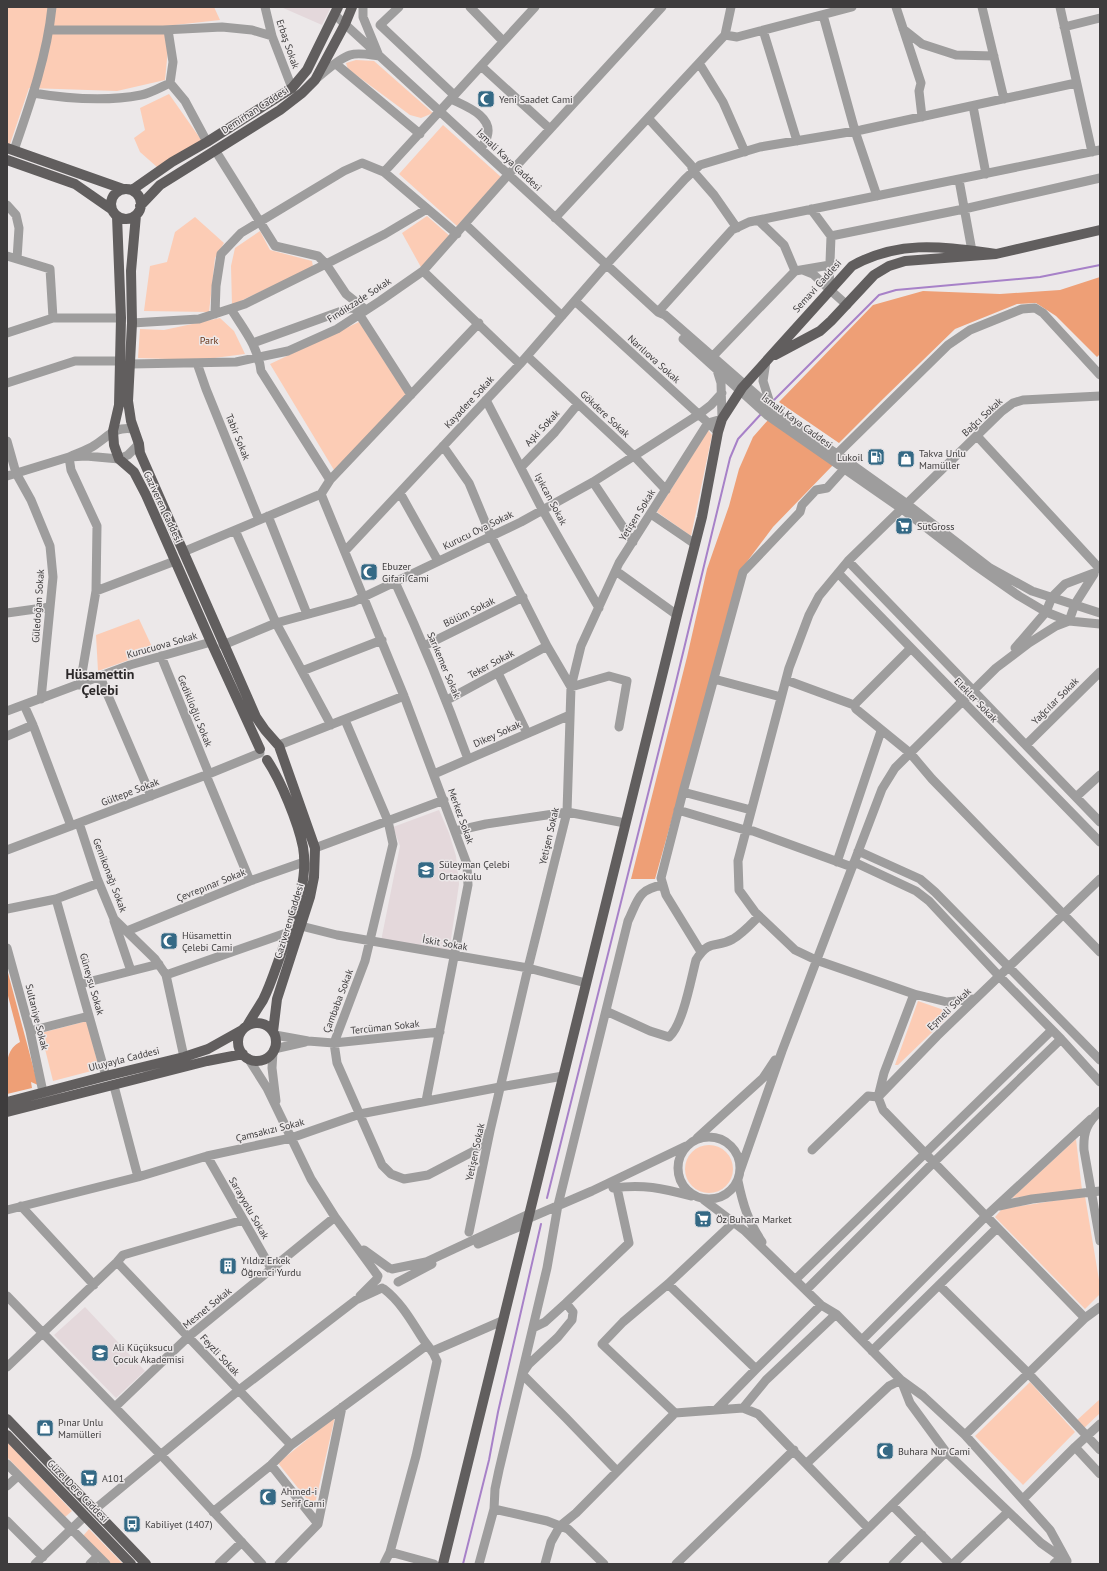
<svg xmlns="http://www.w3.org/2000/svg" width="1107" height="1571" font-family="'PT Sans',sans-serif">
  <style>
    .built { fill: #e4d8db }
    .green { fill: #fcccb5 }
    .forest { fill: #ee9f76 }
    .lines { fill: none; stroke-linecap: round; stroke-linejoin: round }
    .stream { stroke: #a781c8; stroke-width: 2 }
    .minor { stroke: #9e9d9d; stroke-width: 9 }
    .major { stroke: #615e5e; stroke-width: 10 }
    .labels { text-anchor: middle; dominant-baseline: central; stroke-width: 3; stroke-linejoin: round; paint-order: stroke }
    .street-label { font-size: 10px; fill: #3e3c3d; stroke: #ece8e9 }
    .poi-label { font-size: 10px; fill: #3e3c3d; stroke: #ece8e9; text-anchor: start }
    .park-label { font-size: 10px; fill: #673417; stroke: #ece8e9 }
    .district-label { font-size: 14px; font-weight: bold; fill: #2b2829; stroke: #ece8e9 }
  </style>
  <rect width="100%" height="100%" fill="#ece8e9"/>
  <!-- built -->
  <path class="built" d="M 281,7 L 331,7 L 322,25 Z
    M 439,810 L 449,833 L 456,856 L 459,884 L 449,953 L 381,941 L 400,846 L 393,827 Z
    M 85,1307 L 145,1371 L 116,1398 L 54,1335 Z"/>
  <!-- green -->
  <path class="green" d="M 7,7 L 214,7 L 220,20 L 166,26 L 168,49 L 165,80 L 117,91 L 29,88 L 10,144 L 7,143 Z
    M 356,60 L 374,61 L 433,113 L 421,118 L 410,115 L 348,69 L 346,63 Z
    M 169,94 L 202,141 L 157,167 L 140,152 L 134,138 L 145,130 L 140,108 Z
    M 443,125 L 501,177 L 457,226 L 399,174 Z
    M 427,216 L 452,238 L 422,269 L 402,233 Z
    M 195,217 L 224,243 L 215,258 L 209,312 L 144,311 L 150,266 L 167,262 L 175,232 Z
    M 260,231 L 270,250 L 312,261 L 313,267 L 232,305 L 231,266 L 235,248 Z
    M 220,318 L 234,331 L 245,354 L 199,360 L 138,358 L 140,329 L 164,330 Z
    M 359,322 L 406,395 L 334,470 L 270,364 Z
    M 708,430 L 712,435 L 691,536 L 657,512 Z
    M 139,619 L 154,651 L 98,671 L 96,635 Z
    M 918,1001 L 941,1009 L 952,1011 L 951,1014 L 898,1065 L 895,1065 Z
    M 87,1021 L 99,1069 L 53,1081 L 41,1033 Z
    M 1076,1139 L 1082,1190 L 1012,1198 Z
    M685 1169a24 24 0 1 1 48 0a24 24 0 1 1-48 0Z
    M 1085,1196 L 1100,1286 L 1100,1294 L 1085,1309 L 995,1217 L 1002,1209 Z
    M 1030,1382 L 1075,1432 L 1023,1485 L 975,1436 Z
    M 1100,1399 L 1100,1413 L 1083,1429 L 1075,1422 Z
    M 335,1417 L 314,1508 L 278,1463 Z
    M 7,1442 L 72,1511 L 65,1517 L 7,1457 Z
    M 89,1529 L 123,1564 L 111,1564 L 83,1536 Z"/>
  <!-- forest -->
  <path class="forest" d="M 1100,277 L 1100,354 L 1097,357 L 1056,316 L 1036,303 L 1017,304 L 955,329 L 884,398 L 839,443 L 779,402 L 873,305 L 923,291 L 1000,294 L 1060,290 Z
    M 768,420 L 833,465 L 773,527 L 743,567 L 655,879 L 631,879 L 687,657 L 707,569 L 729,506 L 739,469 L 753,437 Z
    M 7,969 L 38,1085 L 31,1082 L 32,1088 L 7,1094 C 7,1077 2,1051 20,1042 L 7,992 Z"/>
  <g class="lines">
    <!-- stream -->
    <path class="stream" d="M 773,401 L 879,295 L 896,290 L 1040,277 L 1100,265
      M 547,1198 L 675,686 L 730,458 L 738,439 L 761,414
      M 463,1564 L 489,1460 L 498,1412 L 541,1224"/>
    <!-- minor -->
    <path class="minor" d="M 265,7 L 272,36 L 292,88
      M 399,7 L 380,25 L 454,95
      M 470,7 L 503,41
      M 896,7 L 921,83 L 919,91 L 922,117
      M 982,7 L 1004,99
      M 1060,7 L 1092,152
      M 335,15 L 658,312 L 665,315 L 784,419 L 837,454 L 907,504 L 990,568 L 1032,591 L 1100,613
      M 823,15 L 855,131 L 877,196
      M 1064,27 L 1100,18
      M 903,29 L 922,44 L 956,55 L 994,56
      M 49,30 L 163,30 L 222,27 L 252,30 L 272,36
      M 168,30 L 173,62 L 170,83
      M 763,30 L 797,141
      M 725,35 L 737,37 L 852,7
      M 699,63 L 723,102 L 745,152
      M 336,64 L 420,134
      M 481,66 L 550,129
      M 316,79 C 326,71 338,59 350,55 C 359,52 370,55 379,56 L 363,17 L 363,7
      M 33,93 C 69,99 105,102 141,95 C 151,93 161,87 170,83 L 185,101 L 207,142
      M 451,99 C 465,106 494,116 487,137 C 485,141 483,145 481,149
      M 973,106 L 986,174
      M 648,118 L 691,165 L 693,171 L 714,195 L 737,228
      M 14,150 C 30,104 47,56 52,7
      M 215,150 L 275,246 L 318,256 L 326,264 L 346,294 L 366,310 L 350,308 L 253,343
      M 959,180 L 972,251
      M 7,205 L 16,215 L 19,228 L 17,259
      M 811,209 L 831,236
      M 555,218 L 725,35 L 731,7
      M 758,220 L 784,245 L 795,271
      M 465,224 L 562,316
      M 457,234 L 384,172 L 535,7
      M 7,256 L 50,269 L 53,318
      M 803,270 L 813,274 L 829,289
      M 423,271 L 520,364
      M 575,301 L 718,432
      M 847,305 L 829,289 L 831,236 L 964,209 L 1100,178
      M 231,309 C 244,330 258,346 261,371 L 330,480
      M 658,312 L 732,230 L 749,222 L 1100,150
      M 215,314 L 216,286 L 221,254 L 241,233 L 344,171 L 362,163 L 384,172
      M 359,314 L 411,395
      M 132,323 L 199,319 L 245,304 L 326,264 L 385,234 L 427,209
      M 7,333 L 53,318 L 121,318
      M 683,339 L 767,415 L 902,509 L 972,563 L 1019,596 L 1046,612 L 1069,621 L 1100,624
      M 527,356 L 634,456 L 666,490
      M 712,357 L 795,271 L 830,265
      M 766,361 L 763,381 L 771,406
      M 197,363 L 206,389 L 259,520
      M 131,364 L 236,362 L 288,351 L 337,329 L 380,301 L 423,271 L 508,175 L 662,7
      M 7,383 L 75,361 L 121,361
      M 486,400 L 542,509 L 599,608
      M 977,436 L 1100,569
      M 7,441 L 16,473 L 31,500 L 50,546 L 53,577 L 41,699
      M 443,446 L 469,483 L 491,536 L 547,646 L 571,687 L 609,676 L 627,681 L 619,727
      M 837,454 L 948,345 L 970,330 L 1022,309 L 1035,308 L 1043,313 L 1100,375
      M 521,467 L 555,432 L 578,404
      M 7,476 L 69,457 L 86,456 L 119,459 L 128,455 L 139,444
      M 593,482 L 633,542
      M 400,493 L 438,561
      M 321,494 L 330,480 L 479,323
      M 651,514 L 695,544
      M 268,516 L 307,614
      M 235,530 L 276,623 L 331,725
      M 345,551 L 520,364 L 606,265 L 685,179 L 700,165 L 760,147 L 861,130 L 1076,83
      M 183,552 L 321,494 L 404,696 L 467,864 L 468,885 L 426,1101
      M 848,561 L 1100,822
      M 616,571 L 677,615
      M 838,573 L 1100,842
      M 395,582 C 422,640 446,699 468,759
      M 96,591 L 175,561
      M 7,613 L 50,607
      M 223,645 L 276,623 L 353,602 L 521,522 L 593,482 L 634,456 L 698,415 L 711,405 L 722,393
      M 424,646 L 523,597
      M 1015,648 L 1046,612 L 1052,597 L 1065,584 L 1094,573
      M 161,656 L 209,774
      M 302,671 L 382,640
      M 498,673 L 527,733
      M 100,677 L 151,796
      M 714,679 L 781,697
      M 786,680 L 854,705 L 911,648
      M 80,685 L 96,591 L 97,526 L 71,470 L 69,457 C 78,453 88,450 95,445 C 110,435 115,426 134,429
      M 447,700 L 547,646
      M 24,705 L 33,725 L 71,826
      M 854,705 L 856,709 L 910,753 L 932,779 L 1100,952
      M 7,711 L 130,665 L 211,642
      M 345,720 L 388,821 L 393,844 L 365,961 L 334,1043 L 337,1063 L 382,1165 L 391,1174 L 404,1179 L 428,1175 L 474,1151 L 489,1132
      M 7,736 L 33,725
      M 279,745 L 404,696
      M 1026,745 L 1100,672
      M 434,774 L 570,715
      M 206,775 L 250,881
      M 683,792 L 751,810
      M 1076,797 L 1100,775
      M 678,810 L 745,830 L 753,831 L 852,867
      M 79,823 L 97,878 L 114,919 L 155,959 L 166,975 L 184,1057
      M 455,831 L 486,824 L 567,812 L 625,823
      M 315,848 L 444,800
      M 7,850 L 206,775 L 260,753
      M 858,851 L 920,879 L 935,892 L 1100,1060
      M 837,862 L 881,731
      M 854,862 L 916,891 L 929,901 L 999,976 L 1061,1039 L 1100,1082
      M 56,899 L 106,1076
      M 7,909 L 56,899 L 99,883
      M 114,921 L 131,971
      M 301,926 L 337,935 L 528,968 L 586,983
      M 127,931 L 250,881 L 304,862
      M 7,948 L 30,1031 L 43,1092
      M 701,952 L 666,895 L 661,878 L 683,792 L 743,572 L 800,512 L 802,505 L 816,490 L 827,488 L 845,468
      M 166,975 L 289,932
      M 80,984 L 159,964
      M 914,994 L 884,1073 L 878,1097 L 883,1110 L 1085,1318
      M 974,999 L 947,1002 L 914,994 L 816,960 L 795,950 L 755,912 L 739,890 L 738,861 L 789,668 L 809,615 L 819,596 L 848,561 L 1001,412 L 1013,403 L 1023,400 L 1100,396
      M 606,1011 L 650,1031 L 669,1037 C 683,1025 691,979 696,960 C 710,938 715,949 733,939 C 743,933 751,924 759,916
      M 30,1031 L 89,1016
      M 275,1035 L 308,1041 L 334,1043 L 440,1032
      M 274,1049 L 305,1042
      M 273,1052 L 272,1068 L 276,1101
      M 248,1058 L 267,1088 L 311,1179 L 335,1217 L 378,1276
      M 114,1086 L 138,1177
      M 1100,1111 C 1087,1123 1083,1132 1084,1150 L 1100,1241
      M678 1168a31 31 0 1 1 62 0a31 31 0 1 1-62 0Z
      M 697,1138 L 763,1078 L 775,1060
      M 812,1150 L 868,1096 L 878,1097 L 937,1036 L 1100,879
      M 207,1156 L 272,1270
      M 740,1171 L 782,1051 L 882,789 L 895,768 L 996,668 L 1029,643 L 1056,626 L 1069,621 L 1075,604 L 1094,574
      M 738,1181 C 743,1205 748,1221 762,1242
      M 613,1188 C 643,1184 662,1188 691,1196
      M 704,1200 L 745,1231 L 821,1305 L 836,1314 L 901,1380 L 923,1396 L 965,1435 L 1050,1530 L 1067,1561 L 1066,1564
      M 21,1206 L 94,1285
      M 999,1206 L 1032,1199 L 1100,1191
      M 7,1210 L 138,1177 L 207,1156 L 291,1138 L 360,1114 L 500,1087 L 563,1076
      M 527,1219 L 592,1191 L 686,1146
      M 469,1232 L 490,1131 L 528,968 L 567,812 L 571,687 L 581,646 L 619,563 L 708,423 L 722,419 L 721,383 L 717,370
      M 478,1244 L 526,1224
      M 364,1250 L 389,1268
      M 117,1262 L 291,1445
      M 392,1269 L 426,1262 L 529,1214
      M 796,1279 L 1052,1030
      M 398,1282 L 432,1264
      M 668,1284 L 756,1369
      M 939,1285 L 1028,1373 L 1100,1450
      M 806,1290 L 934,1162 L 1061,1039
      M 7,1296 L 161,1455 L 262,1564
      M 360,1296 L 377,1279
      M 566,1303 L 573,1312 L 572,1320 L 558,1337 L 529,1364 L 522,1374 L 566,1418 L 617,1471
      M 533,1328 L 545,1322 L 566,1303 L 629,1243 L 617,1188
      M 862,1340 L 986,1216 L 1091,1119
      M 433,1351 L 502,1321
      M 872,1351 L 997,1228
      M 7,1367 L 117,1262 L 123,1255 L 243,1220
      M 901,1380 L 910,1403 L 946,1452 L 1041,1543 L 1065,1560
      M 115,1407 L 188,1337 L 335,1217
      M 743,1408 L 766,1380 L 836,1314
      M 716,1410 L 756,1369 L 821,1305
      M 675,1413 L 602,1344 L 623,1322 L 668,1284 L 734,1222
      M 965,1435 L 1085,1318 L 1100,1307
      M 1075,1447 L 1100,1424
      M 807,1463 L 889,1386 L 901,1380
      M 7,1464 L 106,1564
      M 271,1465 L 318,1524
      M 7,1486 L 18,1476
      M 1023,1499 L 1075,1447 L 1100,1474
      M 892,1505 L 950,1564
      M 494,1509 L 547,1521 L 568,1529 L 604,1564
      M 94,1510 L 239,1390 L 356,1300 L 382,1288
      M 213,1512 L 271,1465 L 291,1445 L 427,1345
      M 7,1521 L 43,1557
      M 390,1552 L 434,1564
      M 35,1564 L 85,1516
      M 90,1564 L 98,1556
      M 219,1564 L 242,1542
      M 279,1564 L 318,1524 L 342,1407
      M 384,1564 L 390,1552 L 416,1456 L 437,1361 C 433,1350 429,1348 423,1339 C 412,1322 401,1302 384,1289
      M 479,1564 L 494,1509 L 495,1489 L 499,1470 L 547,1268 L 558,1205 L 628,921 C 638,900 638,889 663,885
      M 545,1564 L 551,1542 L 560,1526 L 576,1513 L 675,1413 L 743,1408 L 758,1414 L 868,1528
      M 676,1564 L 794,1450
      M 832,1564 L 946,1452
      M 893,1564 L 922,1535
      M 953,1564 L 1008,1512
      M 1054,1564 L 1056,1562 L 1067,1561"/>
    <!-- major -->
    <path class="major" d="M 7,148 L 123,189
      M 7,160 L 75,184 L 111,209
      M111 204a15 15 0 1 1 30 0a15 15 0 1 1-30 0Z
      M 132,190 L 172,162 L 207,142 L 292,88 L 307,70 L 338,7
      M 140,206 L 160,185 L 280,110 L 302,93 L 315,80 L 345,24 L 352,7
      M 136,215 L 131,271 L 132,323 L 128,401 L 131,421 L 139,444 L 140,453 L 256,717 L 265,730 L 279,746 L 315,848 L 314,877 L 310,897 L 277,999 L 273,1032
      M 117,216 L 121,318 L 119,405 L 113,431 L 114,445 L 119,459 L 134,472 L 146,495 L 211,642 L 260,749
      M 775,355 L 820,331 L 831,321 L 874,275 L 889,266 L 905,261 L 996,254 L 1100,230
      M238 1042a19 19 0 1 1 38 0a19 19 0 1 1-38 0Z
      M 247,1026 C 252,1017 258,1008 263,1000 C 271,984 276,967 282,951 C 293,918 309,883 303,847 C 298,822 281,781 267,760
      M 7,1102 L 106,1076 L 184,1057 L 208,1049 L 242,1030
      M 7,1112 L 207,1061 L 243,1054
      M 7,1419 L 146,1564
      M 7,1435 L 131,1564
      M 443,1564 L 677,615 L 702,517 L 718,432 L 722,419 L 742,388 L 852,266 C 900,239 944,247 996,254"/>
  </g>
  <!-- icons -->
  <defs>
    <symbol id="mosque-square" viewBox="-11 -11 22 22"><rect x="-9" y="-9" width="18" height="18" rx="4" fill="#346985" stroke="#ece8e9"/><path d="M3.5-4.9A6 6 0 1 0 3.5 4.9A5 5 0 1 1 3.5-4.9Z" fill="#fff"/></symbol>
    <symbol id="fuel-square" viewBox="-11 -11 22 22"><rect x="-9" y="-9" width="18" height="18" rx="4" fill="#346985" stroke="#ece8e9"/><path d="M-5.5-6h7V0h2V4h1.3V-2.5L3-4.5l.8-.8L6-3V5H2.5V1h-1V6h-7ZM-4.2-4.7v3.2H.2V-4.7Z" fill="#fff"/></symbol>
    <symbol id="shop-square" viewBox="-11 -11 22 22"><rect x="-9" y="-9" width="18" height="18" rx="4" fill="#346985" stroke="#ece8e9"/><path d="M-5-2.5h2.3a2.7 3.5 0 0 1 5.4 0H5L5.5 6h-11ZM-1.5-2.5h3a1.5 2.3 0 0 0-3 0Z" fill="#fff"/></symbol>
    <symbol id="supermarket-square" viewBox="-11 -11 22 22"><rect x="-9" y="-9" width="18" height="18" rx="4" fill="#346985" stroke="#ece8e9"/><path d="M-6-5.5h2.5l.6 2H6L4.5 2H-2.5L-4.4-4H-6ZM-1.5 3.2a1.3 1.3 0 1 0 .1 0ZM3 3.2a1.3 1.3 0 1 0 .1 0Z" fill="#fff"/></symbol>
    <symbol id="school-square" viewBox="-11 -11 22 22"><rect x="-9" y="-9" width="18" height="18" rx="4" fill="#346985" stroke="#ece8e9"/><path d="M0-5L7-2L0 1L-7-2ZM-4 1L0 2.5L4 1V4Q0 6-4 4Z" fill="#fff"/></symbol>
    <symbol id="building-square" viewBox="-11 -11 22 22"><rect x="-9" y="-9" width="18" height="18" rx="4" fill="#346985" stroke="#ece8e9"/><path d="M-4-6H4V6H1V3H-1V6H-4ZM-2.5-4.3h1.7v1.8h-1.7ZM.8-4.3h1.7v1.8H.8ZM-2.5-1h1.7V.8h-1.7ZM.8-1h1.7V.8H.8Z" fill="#fff"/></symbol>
    <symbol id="bus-square" viewBox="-11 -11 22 22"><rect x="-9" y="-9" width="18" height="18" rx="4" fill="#346985" stroke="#ece8e9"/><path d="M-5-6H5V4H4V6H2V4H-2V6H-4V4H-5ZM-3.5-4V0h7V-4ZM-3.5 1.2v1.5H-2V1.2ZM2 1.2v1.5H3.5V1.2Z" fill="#fff"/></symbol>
  </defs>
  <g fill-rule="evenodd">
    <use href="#mosque-square" x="476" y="89" width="20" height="20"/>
    <use href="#fuel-square" x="866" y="447" width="20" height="20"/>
    <use href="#shop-square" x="896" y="449" width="20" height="20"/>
    <use href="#supermarket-square" x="894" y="516" width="20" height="20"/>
    <use href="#mosque-square" x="359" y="562" width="20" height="20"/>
    <use href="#school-square" x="416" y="860" width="20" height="20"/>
    <use href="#mosque-square" x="159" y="931" width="20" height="20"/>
    <use href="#supermarket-square" x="693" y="1209" width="20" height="20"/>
    <use href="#building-square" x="218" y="1256" width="20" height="20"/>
    <use href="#school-square" x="90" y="1343" width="20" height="20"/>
    <use href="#shop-square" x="35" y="1418" width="20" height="20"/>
    <use href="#mosque-square" x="875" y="1441" width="20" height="20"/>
    <use href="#supermarket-square" x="79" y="1468" width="20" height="20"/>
    <use href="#mosque-square" x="258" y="1487" width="20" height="20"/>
    <use href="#bus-square" x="122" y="1514" width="20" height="20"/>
  </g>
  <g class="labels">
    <!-- street labels -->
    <g class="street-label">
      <text transform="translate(288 44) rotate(71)">Erbaş Sokak</text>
      <text transform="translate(255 110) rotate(-33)">Demirhan Caddesi</text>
      <text transform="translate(509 160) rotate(43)">İsmali Kaya Caddesi</text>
      <text transform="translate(817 286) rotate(-48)">Semavi Caddesi</text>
      <text transform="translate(359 300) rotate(-33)">Fındıkzade Sokak</text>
      <text transform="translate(654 359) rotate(42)">Narılıova Sokak</text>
      <text transform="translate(469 402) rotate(-47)">Kayadere Sokak</text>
      <text transform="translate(605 414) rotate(43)">Gökdere Sokak</text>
      <text transform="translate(982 417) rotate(-43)">Bağcı Sokak</text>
      <text transform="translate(797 421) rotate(36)">İsmali Kaya Caddesi</text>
      <text transform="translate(542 428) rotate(-47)">Aşki Sokak</text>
      <text transform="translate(238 437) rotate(68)">Tabir Sokak</text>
      <text transform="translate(551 499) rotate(62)">Işıkcan Sokak</text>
      <text transform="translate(163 507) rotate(65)">Gaziveren Caddesi</text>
      <text transform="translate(637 515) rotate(-58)">Yetişen Sokak</text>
      <text transform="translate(478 530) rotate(-26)">Kurucu Ova Sokak</text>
      <text transform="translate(38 606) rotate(-86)">Güledoğan Sokak</text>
      <text transform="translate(469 612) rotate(-26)">Bölüm Sokak</text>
      <text transform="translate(162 645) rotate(-16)">Kurucuova Sokak</text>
      <text transform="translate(491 664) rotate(-28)">Teker Sokak</text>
      <text transform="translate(444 665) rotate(67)">Sarıkemer Sokak</text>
      <text transform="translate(976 700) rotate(46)">Elekler Sokak</text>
      <text transform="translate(1055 701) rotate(-45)">Yağcılar Sokak</text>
      <text transform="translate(195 711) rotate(68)">Gediklioğlu Sokak</text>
      <text transform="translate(497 734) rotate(-24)">Dikey Sokak</text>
      <text transform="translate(130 792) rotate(-21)">Gültepe Sokak</text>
      <text transform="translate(461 816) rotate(70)">Merkez Sokak</text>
      <text transform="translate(549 836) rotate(-77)">Yetişen Sokak</text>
      <text transform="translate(110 875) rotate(69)">Gemikonağı Sokak</text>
      <text transform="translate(211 885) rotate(-22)">Çevrepınar Sokak</text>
      <text transform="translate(289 921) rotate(-73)">Gaziveren Caddesi</text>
      <text transform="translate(445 943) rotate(10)">İskit Sokak</text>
      <text transform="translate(92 984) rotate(74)">Güneysu Sokak</text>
      <text transform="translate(338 1001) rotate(-69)">Çambaba Sokak</text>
      <text transform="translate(949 1009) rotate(-44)">Eşmeli Sokak</text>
      <text transform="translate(37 1017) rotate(76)">Sultaniye Sokak</text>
      <text transform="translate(385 1027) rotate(-6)">Tercüman Sokak</text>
      <text transform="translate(124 1059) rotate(-14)">Uluyayla Caddesi</text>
      <text transform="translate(270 1130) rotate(-14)">Çamsakızı Sokak</text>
      <text transform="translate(475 1152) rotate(-78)">Yetişen Sokak</text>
      <text transform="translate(249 1208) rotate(60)">Sarayyolu Sokak</text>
      <text transform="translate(207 1308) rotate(-39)">Mesnet Sokak</text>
      <text transform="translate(220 1355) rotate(47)">Feyzli Sokak</text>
      <text transform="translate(78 1491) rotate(46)">Güzel Dere Caddesi</text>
    </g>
    <!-- poi labels -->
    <g class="poi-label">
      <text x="499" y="99">Yeni Saadet Cami</text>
      <text x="919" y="453">Takva Unlu<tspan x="919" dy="12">Mamüller</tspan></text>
      <text x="863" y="457" text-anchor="end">Lukoil</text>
      <text x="917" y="526">SütGross</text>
      <text x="382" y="566">Ebuzer<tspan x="382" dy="12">Gifari Cami</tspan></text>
      <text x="439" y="864">Süleyman Çelebi<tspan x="439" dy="12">Ortaokulu</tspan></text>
      <text x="182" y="935">Hüsamettin<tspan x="182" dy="12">Çelebi Cami</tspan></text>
      <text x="716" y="1219">Öz Buhara Market</text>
      <text x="241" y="1260">Yıldız Erkek<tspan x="241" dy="12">Öğrenci Yurdu</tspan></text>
      <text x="113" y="1347">Ali Küçüksucu<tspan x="113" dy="12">Çocuk Akademisi</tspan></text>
      <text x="58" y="1422">Pınar Unlu<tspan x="58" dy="12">Mamülleri</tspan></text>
      <text x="898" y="1451">Buhara Nur Cami</text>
      <text x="102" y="1478">A101</text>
      <text x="281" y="1491">Ahmed-i<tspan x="281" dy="12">Serif Cami</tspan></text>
      <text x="145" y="1524">Kabiliyet (1407)</text>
    </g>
    <!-- park labels -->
    <g class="park-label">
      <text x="209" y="340">Park</text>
    </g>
    <!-- district labels -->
    <g class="district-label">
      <text x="100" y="674">Hüsamettin<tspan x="100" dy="16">Çelebi</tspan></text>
    </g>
  </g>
  <!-- border -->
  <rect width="1107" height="1571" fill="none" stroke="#3e3c3d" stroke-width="16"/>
</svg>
